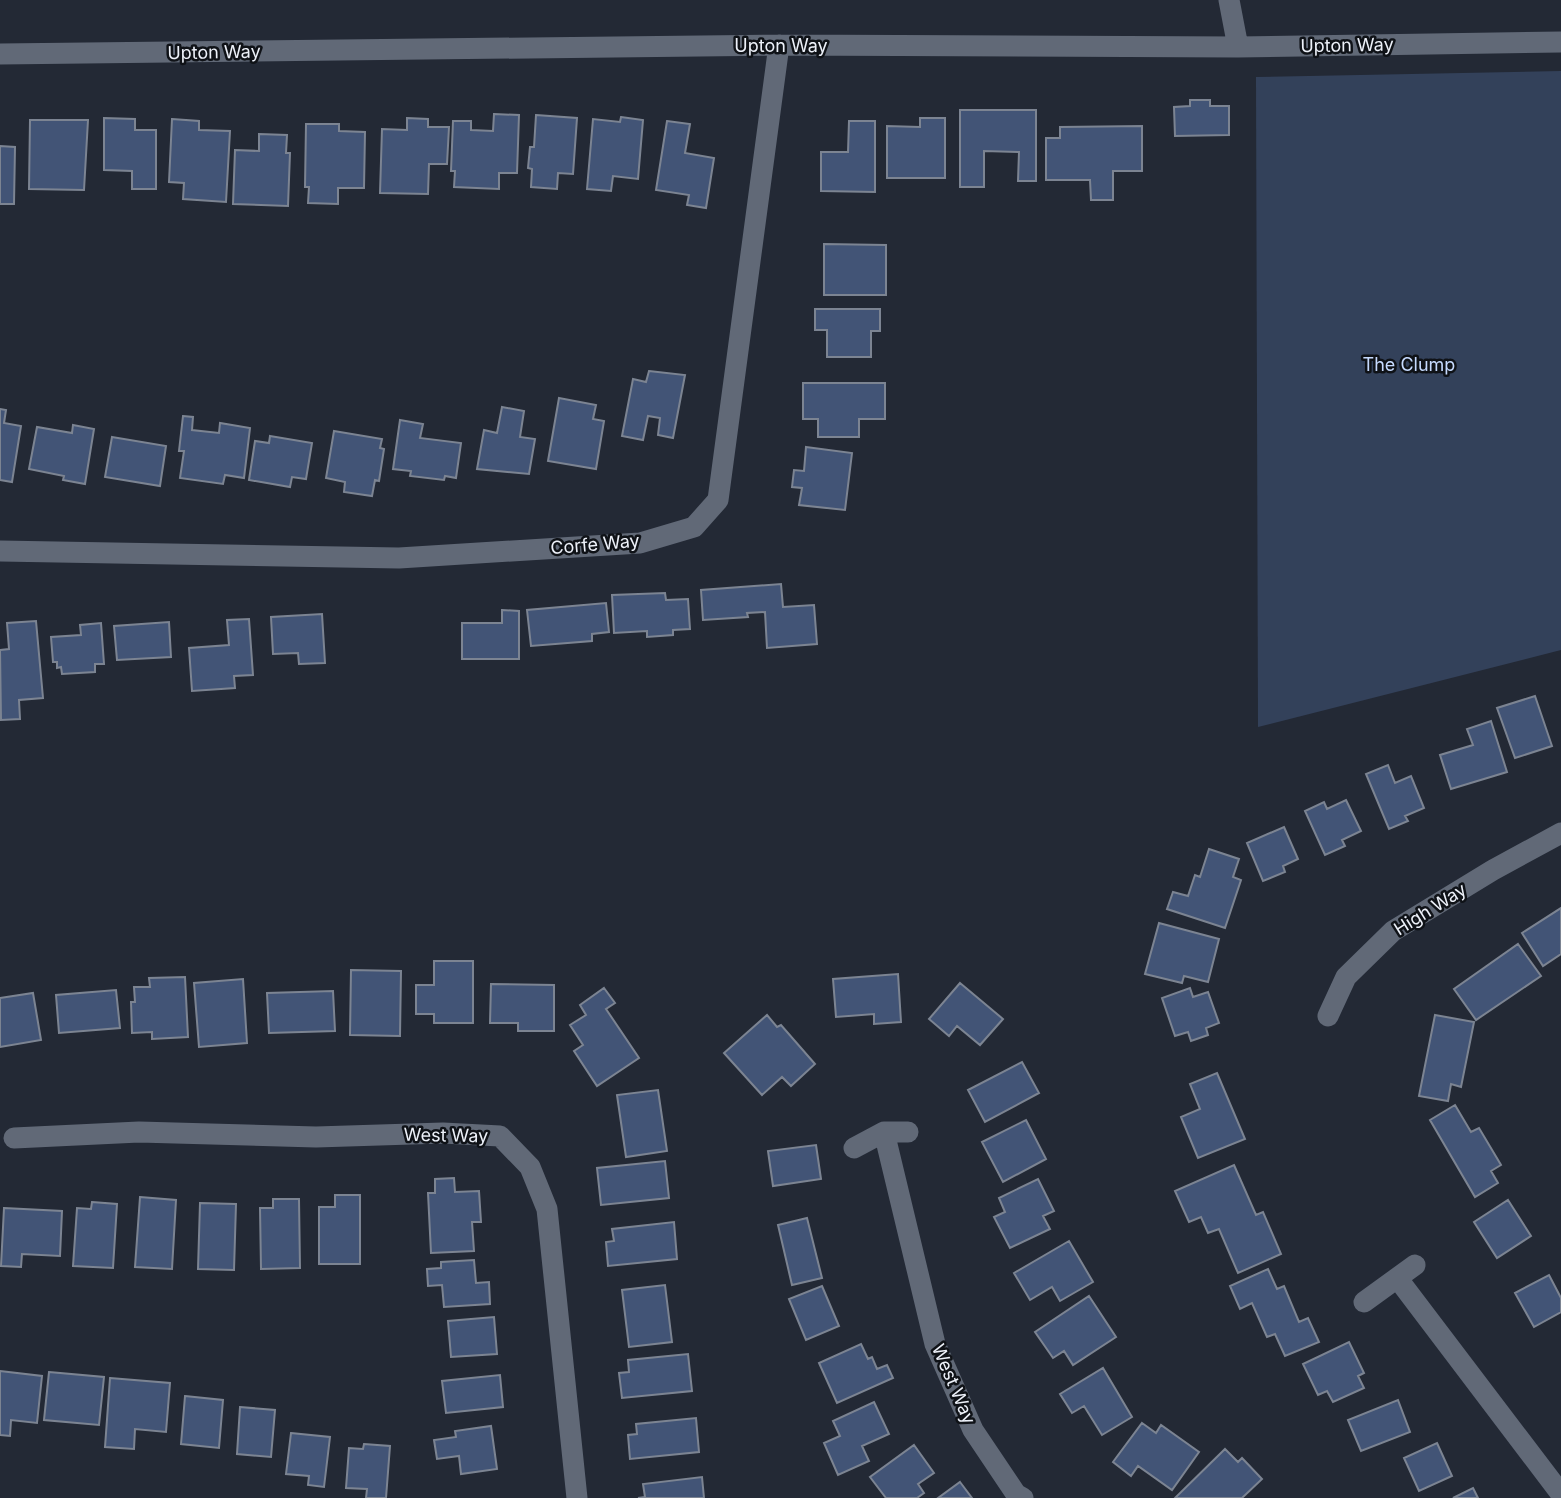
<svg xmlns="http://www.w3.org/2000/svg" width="1561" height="1498" font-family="Inter,sans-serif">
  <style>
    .green { fill: #33415a }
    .building { fill: #425476; stroke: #7c8492; stroke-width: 2 }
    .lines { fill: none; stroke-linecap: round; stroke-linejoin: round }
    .minor { stroke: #616977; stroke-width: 21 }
    .labels { text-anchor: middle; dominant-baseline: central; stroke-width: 5; stroke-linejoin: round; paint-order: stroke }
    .street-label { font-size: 18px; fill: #edf1f9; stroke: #0f1217 }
    .park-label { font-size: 18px; fill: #c6dafe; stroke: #0f1217 }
  </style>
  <rect width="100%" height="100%" fill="#232935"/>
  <!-- green -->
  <path class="green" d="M 1561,71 L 1561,650 L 1258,727 L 1256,77 Z"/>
  <!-- building -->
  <path class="building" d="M 1190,100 L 1210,100 L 1210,106 L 1229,106 L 1229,135 L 1175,136 L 1174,107 L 1190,106 Z
    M 960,110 L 1036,110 L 1036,181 L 1018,181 L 1019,152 L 984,151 L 984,187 L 960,187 Z
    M 494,114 L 519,115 L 517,173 L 499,173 L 499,189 L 454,187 L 455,171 L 451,171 L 453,121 L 471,121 L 471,130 L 493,131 Z
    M 536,115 L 577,118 L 573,174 L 558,173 L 557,189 L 531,187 L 532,169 L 528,168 L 530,147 L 534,147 Z
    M 621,117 L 643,120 L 638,179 L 613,176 L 611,191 L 587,189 L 593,119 L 620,122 Z
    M 104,118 L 135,119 L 135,130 L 156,130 L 156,189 L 132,189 L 132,171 L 104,170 Z
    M 407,118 L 428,119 L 428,127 L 449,127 L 447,164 L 429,164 L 428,194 L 380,193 L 382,129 L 407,130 Z
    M 920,118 L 945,118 L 945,178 L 887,178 L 887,126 L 920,127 Z
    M 172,119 L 199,121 L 199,130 L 230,131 L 226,202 L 183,199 L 184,183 L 169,182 Z
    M 30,120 L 88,120 L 84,190 L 29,189 Z
    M 667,121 L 690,124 L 685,153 L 714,158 L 706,208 L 687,205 L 689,195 L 656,190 Z
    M 849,121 L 875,121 L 875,192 L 821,191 L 821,152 L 848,152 Z
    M 306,124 L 339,124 L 339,131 L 365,132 L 364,188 L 338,188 L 338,204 L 308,203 L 309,187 L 305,187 Z
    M 1142,126 L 1142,171 L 1113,171 L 1113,200 L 1091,200 L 1090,180 L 1046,180 L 1046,138 L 1060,138 L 1060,127 Z
    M 259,134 L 287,135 L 286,153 L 290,153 L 288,206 L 233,204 L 235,150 L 259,151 Z
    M 0,146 L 15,147 L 14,204 L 0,204 Z
    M 824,244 L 886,245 L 886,295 L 824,295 Z
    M 815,309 L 880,309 L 880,331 L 871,331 L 871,357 L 827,357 L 827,330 L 815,330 Z
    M 649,371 L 685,375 L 673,438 L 658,435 L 660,418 L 648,416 L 643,440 L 622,436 L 633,379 L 646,382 Z
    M 803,383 L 885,383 L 885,419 L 859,419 L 859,437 L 818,437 L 818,419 L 803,419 Z
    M 559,398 L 596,405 L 593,419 L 604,421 L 596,469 L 548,461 Z
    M 502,407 L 524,411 L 520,437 L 535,439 L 529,474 L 477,469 L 484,430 L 497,433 Z
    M 0,409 L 6,410 L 4,423 L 21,426 L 12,482 L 0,480 Z
    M 183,416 L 193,417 L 192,430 L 219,433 L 220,423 L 250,428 L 244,478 L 225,475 L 223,484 L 180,478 L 184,451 L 179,451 Z
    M 400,420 L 423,424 L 420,438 L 461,443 L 456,478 L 445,476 L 444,480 L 410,476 L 411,471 L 393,469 Z
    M 73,425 L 94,429 L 85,484 L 63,480 L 64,476 L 29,469 L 37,427 L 72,433 Z
    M 334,431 L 382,439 L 380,448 L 384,449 L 379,481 L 375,480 L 372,496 L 344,492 L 345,482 L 326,478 Z
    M 270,436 L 312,443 L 306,479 L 292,477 L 290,487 L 249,480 L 255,441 L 269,443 Z
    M 112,437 L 166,446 L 160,486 L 105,477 Z
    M 806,447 L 852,453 L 845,510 L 799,505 L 802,488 L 792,487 L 794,470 L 804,471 Z
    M 781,584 L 783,607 L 814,605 L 817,644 L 767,648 L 765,612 L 747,613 L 748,617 L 703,620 L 701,590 Z
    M 665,593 L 666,600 L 688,599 L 690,629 L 673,630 L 673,635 L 647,637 L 647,631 L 614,633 L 612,595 Z
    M 606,603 L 609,632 L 592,634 L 592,641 L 531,646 L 527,610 Z
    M 502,610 L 519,611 L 519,659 L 462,659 L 462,623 L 502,623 Z
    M 322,614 L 325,663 L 299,664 L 298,653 L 273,654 L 271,617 Z
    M 249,619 L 253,675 L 234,676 L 235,688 L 192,691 L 189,648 L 229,645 L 227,620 Z
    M 36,621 L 43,698 L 19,700 L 20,719 L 1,720 L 0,650 L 9,649 L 7,623 Z
    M 169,622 L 171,657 L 117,660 L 114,626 Z
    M 101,623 L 104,664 L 95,664 L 95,672 L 62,674 L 61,667 L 57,668 L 57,662 L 53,662 L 51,637 L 81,635 L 80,625 Z
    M 1535,696 L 1552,746 L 1515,758 L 1497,708 Z
    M 1491,721 L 1507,772 L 1451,789 L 1440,755 L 1473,745 L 1467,729 Z
    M 1388,765 L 1395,783 L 1411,776 L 1424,808 L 1405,816 L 1408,821 L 1389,829 L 1366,774 Z
    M 1346,800 L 1361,831 L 1342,840 L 1345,846 L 1325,855 L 1305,811 L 1324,802 L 1327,809 Z
    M 1284,827 L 1298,859 L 1283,866 L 1285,872 L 1263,881 L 1247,843 Z
    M 1209,849 L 1239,859 L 1233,877 L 1241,880 L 1225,928 L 1167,909 L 1173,892 L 1188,896 L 1195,875 L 1200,877 Z
    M 1561,908 L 1561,954 L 1543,966 L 1522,933 Z
    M 1159,923 L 1219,939 L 1208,982 L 1184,976 L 1182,983 L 1145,974 Z
    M 1518,944 L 1541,976 L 1476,1020 L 1454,989 Z
    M 434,961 L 473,961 L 473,1023 L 434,1023 L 434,1014 L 416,1014 L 416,985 L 434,985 Z
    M 351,970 L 401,971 L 400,1036 L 350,1035 Z
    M 898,974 L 901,1022 L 874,1024 L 874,1014 L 836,1017 L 833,979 Z
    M 185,977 L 188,1037 L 152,1039 L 152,1032 L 132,1033 L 131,1002 L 135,1002 L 134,987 L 150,987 L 149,978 Z
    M 243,979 L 247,1043 L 199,1047 L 194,983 Z
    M 960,983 L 1003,1019 L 980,1045 L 957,1026 L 949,1036 L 929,1019 Z
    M 491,984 L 554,985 L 554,1031 L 518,1031 L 518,1023 L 490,1023 Z
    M 604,988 L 615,1003 L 606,1009 L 639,1058 L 597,1086 L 574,1051 L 583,1045 L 570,1025 L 586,1015 L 580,1005 Z
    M 1190,988 L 1193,997 L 1208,992 L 1219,1023 L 1206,1028 L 1208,1035 L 1191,1041 L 1188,1032 L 1175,1036 L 1162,998 Z
    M 116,990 L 120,1028 L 59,1033 L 56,995 Z
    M 333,991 L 335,1031 L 269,1033 L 267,993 Z
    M 33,993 L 41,1040 L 0,1047 L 0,998 Z
    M 767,1015 L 777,1027 L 781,1025 L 815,1064 L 791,1086 L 782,1077 L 762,1095 L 724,1053 Z
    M 1435,1015 L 1474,1022 L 1461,1087 L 1451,1084 L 1448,1101 L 1419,1096 Z
    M 1022,1062 L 1039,1093 L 985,1122 L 968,1090 Z
    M 1217,1073 L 1245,1139 L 1198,1158 L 1181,1117 L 1200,1109 L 1190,1084 Z
    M 658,1090 L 667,1151 L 626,1157 L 617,1095 Z
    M 1455,1105 L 1471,1132 L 1479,1128 L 1501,1165 L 1491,1171 L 1498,1183 L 1475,1197 L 1430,1120 Z
    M 1026,1120 L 1046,1159 L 1003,1182 L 982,1142 Z
    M 816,1145 L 821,1179 L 773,1186 L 768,1151 Z
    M 665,1161 L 669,1198 L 601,1205 L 597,1168 Z
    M 1234,1165 L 1256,1215 L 1263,1212 L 1281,1254 L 1238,1273 L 1219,1229 L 1208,1233 L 1201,1217 L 1189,1222 L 1175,1191 Z
    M 454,1178 L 455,1192 L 479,1191 L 481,1222 L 472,1222 L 474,1251 L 431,1253 L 428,1193 L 435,1193 L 435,1179 Z
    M 1038,1179 L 1054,1211 L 1043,1216 L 1050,1229 L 1010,1248 L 994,1217 L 1005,1212 L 999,1198 Z
    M 335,1195 L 360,1195 L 360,1264 L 319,1264 L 319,1207 L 335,1207 Z
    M 140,1197 L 176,1200 L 172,1269 L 135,1267 Z
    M 273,1199 L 299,1199 L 300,1268 L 261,1269 L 260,1208 L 273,1208 Z
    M 1508,1200 L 1531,1236 L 1497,1258 L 1474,1222 Z
    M 92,1202 L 117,1204 L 113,1268 L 73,1266 L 77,1208 L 91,1209 Z
    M 200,1203 L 236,1204 L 234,1270 L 198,1269 Z
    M 4,1208 L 62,1211 L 60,1256 L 22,1254 L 21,1267 L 1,1266 Z
    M 807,1218 L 822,1278 L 792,1285 L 778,1225 Z
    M 674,1222 L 677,1259 L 608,1266 L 606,1242 L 614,1241 L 612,1229 Z
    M 1069,1241 L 1093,1282 L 1060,1301 L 1052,1287 L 1030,1300 L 1014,1273 Z
    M 474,1260 L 476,1283 L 489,1282 L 490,1304 L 444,1307 L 442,1285 L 428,1286 L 427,1269 L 441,1268 L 441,1262 Z
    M 1268,1269 L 1277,1289 L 1284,1286 L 1299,1322 L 1308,1318 L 1319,1342 L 1285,1356 L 1275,1334 L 1267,1337 L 1252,1303 L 1240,1309 L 1230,1286 Z
    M 1549,1275 L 1561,1298 L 1561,1312 L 1534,1327 L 1515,1293 Z
    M 665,1285 L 672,1342 L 629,1347 L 622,1290 Z
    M 822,1286 L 839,1326 L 806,1340 L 789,1299 Z
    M 1089,1296 L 1116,1337 L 1073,1365 L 1064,1351 L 1053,1358 L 1035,1332 Z
    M 494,1317 L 497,1354 L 451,1357 L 448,1321 Z
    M 1349,1342 L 1364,1373 L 1358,1376 L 1364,1388 L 1333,1402 L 1327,1391 L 1318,1395 L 1303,1364 Z
    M 861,1344 L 868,1359 L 872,1357 L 877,1369 L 887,1365 L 893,1378 L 837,1403 L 819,1363 Z
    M 688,1354 L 692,1391 L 622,1398 L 619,1373 L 629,1372 L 628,1360 Z
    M 1103,1368 L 1132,1417 L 1102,1435 L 1084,1406 L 1072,1413 L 1060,1394 Z
    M 0,1371 L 42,1376 L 37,1423 L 11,1420 L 10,1436 L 0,1435 Z
    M 49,1372 L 104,1377 L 99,1425 L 44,1420 Z
    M 500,1375 L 503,1407 L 446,1413 L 442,1381 Z
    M 110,1378 L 170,1383 L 166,1432 L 135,1429 L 134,1449 L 105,1447 Z
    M 185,1396 L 223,1400 L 219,1448 L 181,1444 Z
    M 1398,1400 L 1410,1432 L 1361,1451 L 1348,1420 Z
    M 874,1402 L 889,1434 L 862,1446 L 869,1461 L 838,1475 L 824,1443 L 840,1436 L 833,1421 Z
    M 240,1407 L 275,1410 L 271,1457 L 237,1454 Z
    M 696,1418 L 699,1452 L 630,1459 L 628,1435 L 637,1434 L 636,1424 Z
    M 1142,1423 L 1156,1433 L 1161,1425 L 1199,1452 L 1172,1490 L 1138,1466 L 1131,1476 L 1113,1462 Z
    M 491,1426 L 497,1469 L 461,1474 L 459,1456 L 437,1459 L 434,1440 L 456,1437 L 455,1431 Z
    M 291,1433 L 330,1437 L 324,1487 L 308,1485 L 309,1476 L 286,1474 Z
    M 1437,1443 L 1452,1476 L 1419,1491 L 1404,1458 Z
    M 364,1444 L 390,1446 L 386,1498 L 366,1498 L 367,1489 L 346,1488 L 349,1448 L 363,1449 Z
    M 914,1445 L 934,1473 L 918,1484 L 924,1493 L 917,1498 L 886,1498 L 870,1477 Z
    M 1225,1449 L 1238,1462 L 1242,1458 L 1262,1479 L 1242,1498 L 1175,1498 Z
    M 702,1477 L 704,1498 L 638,1498 L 645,1497 L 643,1484 Z
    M 960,1482 L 972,1498 L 938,1498 Z
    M 1473,1488 L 1478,1498 L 1453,1498 Z"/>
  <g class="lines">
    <!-- minor -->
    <path class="minor" d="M 1229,0 L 1238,47
      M 0,54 L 779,45 L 1238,47 L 1561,42
      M 0,551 L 399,558 L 640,543 L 694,527 L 718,500 L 779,45
      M 1328,1016 L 1346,977 L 1393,931 L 1493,870 L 1561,833
      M 884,1132 L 935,1344 L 973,1430 L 1016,1494 L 1023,1498
      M 14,1138 L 139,1132 L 316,1137 L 443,1133 L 500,1136 L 530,1167 L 547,1209 L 577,1498
      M 854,1148 L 884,1132 L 908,1132
      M 1398,1279 L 1561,1494
      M 1364,1302 L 1415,1265"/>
  </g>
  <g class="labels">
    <!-- street labels -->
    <g class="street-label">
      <text x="781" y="45">Upton Way</text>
      <text transform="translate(1347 45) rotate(-1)">Upton Way</text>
      <text transform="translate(214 52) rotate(-1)">Upton Way</text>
      <text transform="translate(595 544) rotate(-5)">Corfe Way</text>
      <text transform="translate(1430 909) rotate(-32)">High Way</text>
      <text transform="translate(446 1135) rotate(1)">West Way</text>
      <text transform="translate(954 1384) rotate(67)">West Way</text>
    </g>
    <!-- park labels -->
    <g class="park-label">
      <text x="1409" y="364">The Clump</text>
    </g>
  </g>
</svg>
